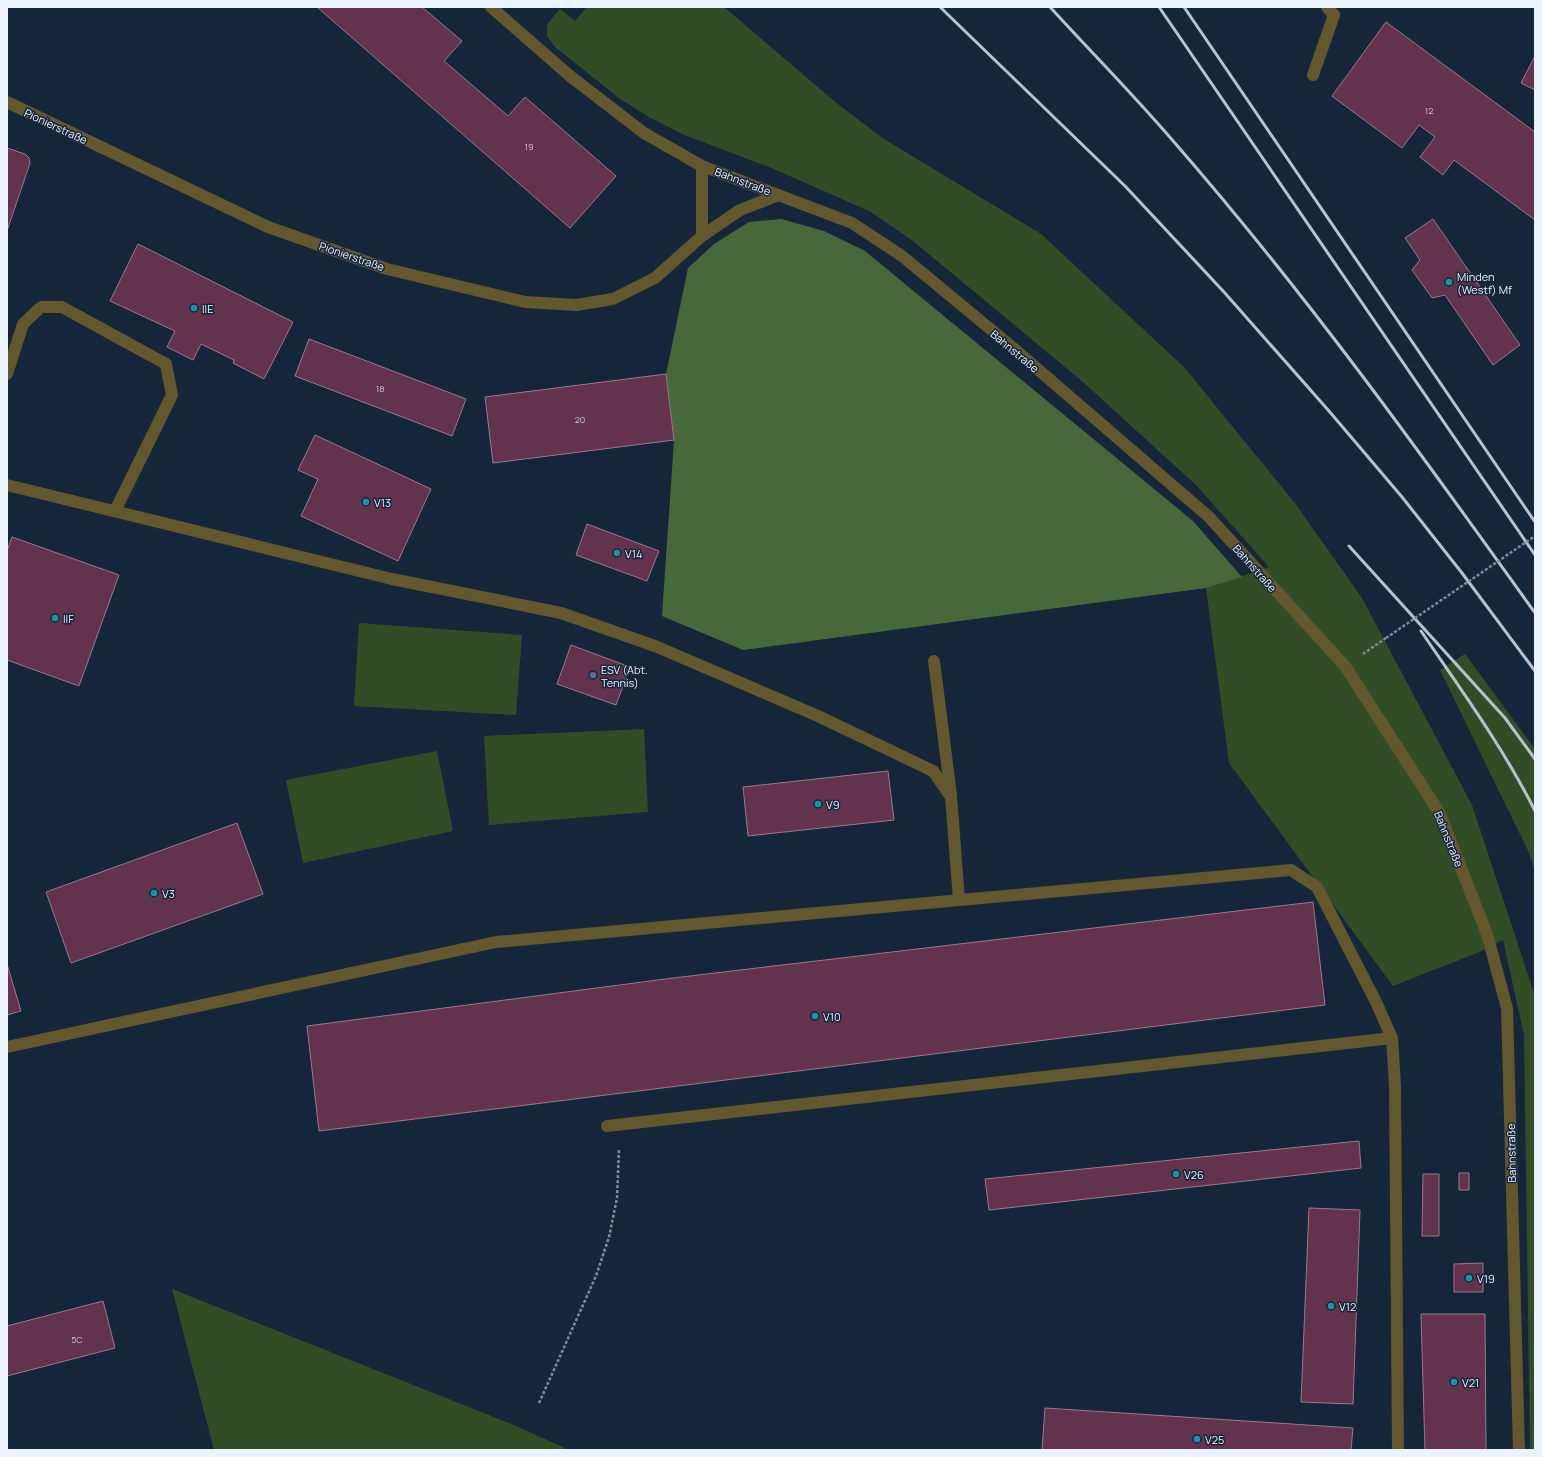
<svg xmlns="http://www.w3.org/2000/svg" width="1542" height="1457" font-family="Manrope,sans-serif">
  <style>
    .green { fill: #314d25 }
    .forest { fill: #47683a }
    .building { fill: #63324c; stroke: #9a7b8a }
    .lines { fill: none; stroke-linecap: round; stroke-linejoin: round }
    .path { stroke: #808c9c; stroke-width: 2.5; stroke-dasharray: 3 2; stroke-linecap: butt }
    .service { stroke: #63572d; stroke-width: 12 }
    .minor { stroke: #63572d; stroke-width: 12 }
    .rail { stroke: #b8c2cf; stroke-width: 3 }
    .path-bridge { stroke: #808c9c; stroke-width: 2.5; stroke-dasharray: 3 2; stroke-linecap: butt }
    .culture-dot { fill: #0f9aa8; stroke: #16263a; stroke-width: 1.5 }
    .service-dot { fill: #5c6f8a; stroke: #16263a; stroke-width: 1.5 }
    .labels { text-anchor: middle; dominant-baseline: central; stroke-width: 3; stroke-linejoin: round; paint-order: stroke }
    .number-label { font-size: 9px; fill: #c9c3d2 }
    .street-label { font-size: 11px; fill: #ebf3fe; stroke: #16263a }
    .poi-label { font-size: 11px; fill: #ebf3fe; stroke: #16263a; text-anchor: start }
  </style>
  <rect width="100%" height="100%" fill="#16263a"/>
  <!-- green -->
  <path class="green" d="M 587,7 L 724,7 L 839,105 L 884,139 L 1041,234 L 1184,367 L 1294,502 L 1362,598 L 1472,805 L 1535,996 L 1535,1450 L 1530,1450 L 1524,1035 L 1503,940 L 1477,953 L 1393,986 L 1229,763 L 1206,588 L 1269,567 L 1196,485 L 1083,382 L 913,241 L 871,212 L 774,169 L 682,134 L 649,117 L 620,99 L 554,46 L 547,36 L 547,24 L 560,9 L 575,21 Z
    M 359,623 L 522,635 L 516,715 L 354,706 Z
    M 1465,654 L 1535,749 L 1535,872 L 1529,853 L 1440,670 Z
    M 644,729 L 648,812 L 489,825 L 484,736 Z
    M 437,751 L 453,831 L 303,863 L 286,780 Z
    M 172,1289 L 514,1425 L 569,1450 L 214,1450 Z"/>
  <!-- forest -->
  <path class="forest" d="M 781,219 L 824,231 L 865,251 L 1193,521 L 1242,577 L 1206,588 L 743,650 L 662,616 L 674,440 L 666,374 L 688,268 L 714,244 L 749,222 Z"/>
  <!-- building -->
  <path class="building" d="M 317,7 L 422,7 L 462,41 L 444,61 L 508,116 L 525,97 L 616,176 L 570,228 Z
    M 1386,22 L 1535,132 L 1535,220 L 1454,160 L 1443,175 L 1420,157 L 1435,137 L 1419,125 L 1402,148 L 1332,96 Z
    M 1535,56 L 1535,90 L 1521,83 Z
    M 7,148 L 25,154 L 29,158 L 30,163 L 7,231 Z
    M 1433,219 L 1520,345 L 1493,365 L 1445,295 L 1432,298 L 1412,270 L 1420,260 L 1405,238 Z
    M 138,244 L 293,322 L 264,379 L 233,363 L 234,360 L 201,344 L 193,360 L 167,347 L 175,331 L 110,301 Z
    M 309,339 L 466,399 L 452,436 L 295,376 Z
    M 666,374 L 674,440 L 493,463 L 485,397 Z
    M 315,435 L 431,489 L 398,561 L 301,516 L 318,479 L 298,470 Z
    M 587,524 L 659,551 L 647,581 L 576,555 Z
    M 12,537 L 119,575 L 79,686 L 7,660 L 7,551 Z
    M 571,645 L 630,667 L 616,705 L 557,684 Z
    M 888,771 L 894,820 L 748,836 L 743,787 Z
    M 237,823 L 263,894 L 71,963 L 46,892 Z
    M 1313,902 L 1325,1005 L 319,1131 L 307,1026 L 673,978 Z
    M 7,964 L 21,1011 L 7,1015 Z
    M 1359,1141 L 1361,1168 L 989,1210 L 985,1179 Z
    M 1459,1173 L 1469,1173 L 1469,1190 L 1459,1190 Z
    M 1423,1174 L 1439,1174 L 1439,1236 L 1422,1236 Z
    M 1309,1208 L 1360,1210 L 1353,1404 L 1301,1402 Z
    M 1483,1263 L 1483,1292 L 1454,1292 L 1454,1264 Z
    M 103,1301 L 115,1348 L 7,1376 L 7,1326 Z
    M 1421,1314 L 1485,1314 L 1486,1450 L 1425,1450 Z
    M 1045,1408 L 1353,1428 L 1351,1450 L 1042,1450 Z"/>
  <g class="lines">
    <!-- path -->
    <path class="path" d="M 1363,654 L 1386,638
      M 539,1403 L 596,1276 L 609,1237 L 617,1198 L 619,1149"/>
    <!-- service -->
    <path class="service" d="M 1313,75 L 1334,15 L 1327,7
      M 7,374 L 23,324 L 41,307 L 62,307 L 166,364 L 172,395 L 115,511
      M 7,485 L 392,579 L 561,613 L 655,646 L 818,716 L 933,771 L 951,797 L 959,900
      M 934,661 L 951,795
      M 7,1047 L 496,942 L 1291,870 L 1317,887 L 1376,1002 L 1392,1038 L 1395,1086 L 1398,1450
      M 607,1126 L 1392,1038"/>
    <!-- minor -->
    <path class="minor" d="M 491,7 L 570,76 L 644,133 L 702,166 L 852,223 L 902,256 L 1018,352 L 1209,517 L 1345,666 L 1439,812 L 1487,934 L 1507,1008 L 1519,1450
      M 7,102 L 268,227 L 387,269 L 525,302 L 576,305 L 613,299 L 655,278 L 702,236 L 702,166
      M 702,236 L 740,210 L 779,195"/>
    <!-- rail -->
    <path class="rail" d="M 940,7 L 1125,186 L 1224,292 L 1329,411 L 1402,497 L 1462,573 L 1535,671
      M 1050,7 C 1091,52 1134,95 1174,142 C 1304,291 1420,452 1535,613
      M 1159,7 L 1535,555
      M 1184,7 L 1535,522
      M 1349,546 L 1505,718 L 1535,759
      M 1421,631 C 1461,690 1503,747 1535,811"/>
    <!-- path-bridge -->
    <path class="path-bridge" d="M 1386,638 L 1535,536"/>
  </g>
  <!-- markers -->
  <g class="culture-dot">
    <circle cx="1449" cy="282" r="4"/>
    <circle cx="194" cy="308" r="4"/>
    <circle cx="366" cy="502" r="4"/>
    <circle cx="617" cy="553" r="4"/>
    <circle cx="55" cy="618" r="4"/>
    <circle cx="818" cy="804" r="4"/>
    <circle cx="154" cy="893" r="4"/>
    <circle cx="815" cy="1016" r="4"/>
    <circle cx="1176" cy="1174" r="4"/>
    <circle cx="1469" cy="1278" r="4"/>
    <circle cx="1331" cy="1306" r="4"/>
    <circle cx="1454" cy="1382" r="4"/>
    <circle cx="1197" cy="1439" r="4"/>
  </g>
  <circle class="service-dot" cx="593" cy="675" r="4"/>
  <g class="labels">
    <!-- number labels -->
    <g class="number-label">
      <text x="1429" y="110">12</text>
      <text x="529" y="146">19</text>
      <text x="380" y="388">18</text>
      <text x="580" y="419">20</text>
      <text x="77" y="1339">5C</text>
    </g>
    <!-- street labels -->
    <g class="street-label">
      <text transform="translate(56 126) rotate(25)">Pionierstraße</text>
      <text transform="translate(743 181) rotate(21)">Bahnstraße</text>
      <text transform="translate(352 256) rotate(19)">Pionierstraße</text>
      <text transform="translate(1015 351) rotate(40)">Bahnstraße</text>
      <text transform="translate(1255 568) rotate(48)">Bahnstraße</text>
      <text transform="translate(1449 839) rotate(68)">Bahnstraße</text>
      <text transform="translate(1511 1153) rotate(-91)">Bahnstraße</text>
    </g>
    <!-- poi labels -->
    <g class="poi-label">
      <text x="1457" y="276">Minden<tspan x="1457" dy="13">(Westf) Mf</tspan></text>
      <text x="202" y="308">IIE</text>
      <text x="374" y="502">V13</text>
      <text x="625" y="553">V14</text>
      <text x="63" y="618">IIF</text>
      <text x="601" y="669">ESV (Abt.<tspan x="601" dy="13">Tennis)</tspan></text>
      <text x="826" y="804">V9</text>
      <text x="162" y="893">V3</text>
      <text x="823" y="1016">V10</text>
      <text x="1184" y="1174">V26</text>
      <text x="1477" y="1278">V19</text>
      <text x="1339" y="1306">V12</text>
      <text x="1462" y="1382">V21</text>
      <text x="1205" y="1439">V25</text>
    </g>
  </g>
  <!-- border -->
  <rect width="1542" height="1457" fill="none" stroke="#ebf3fe" stroke-width="16"/>
</svg>
